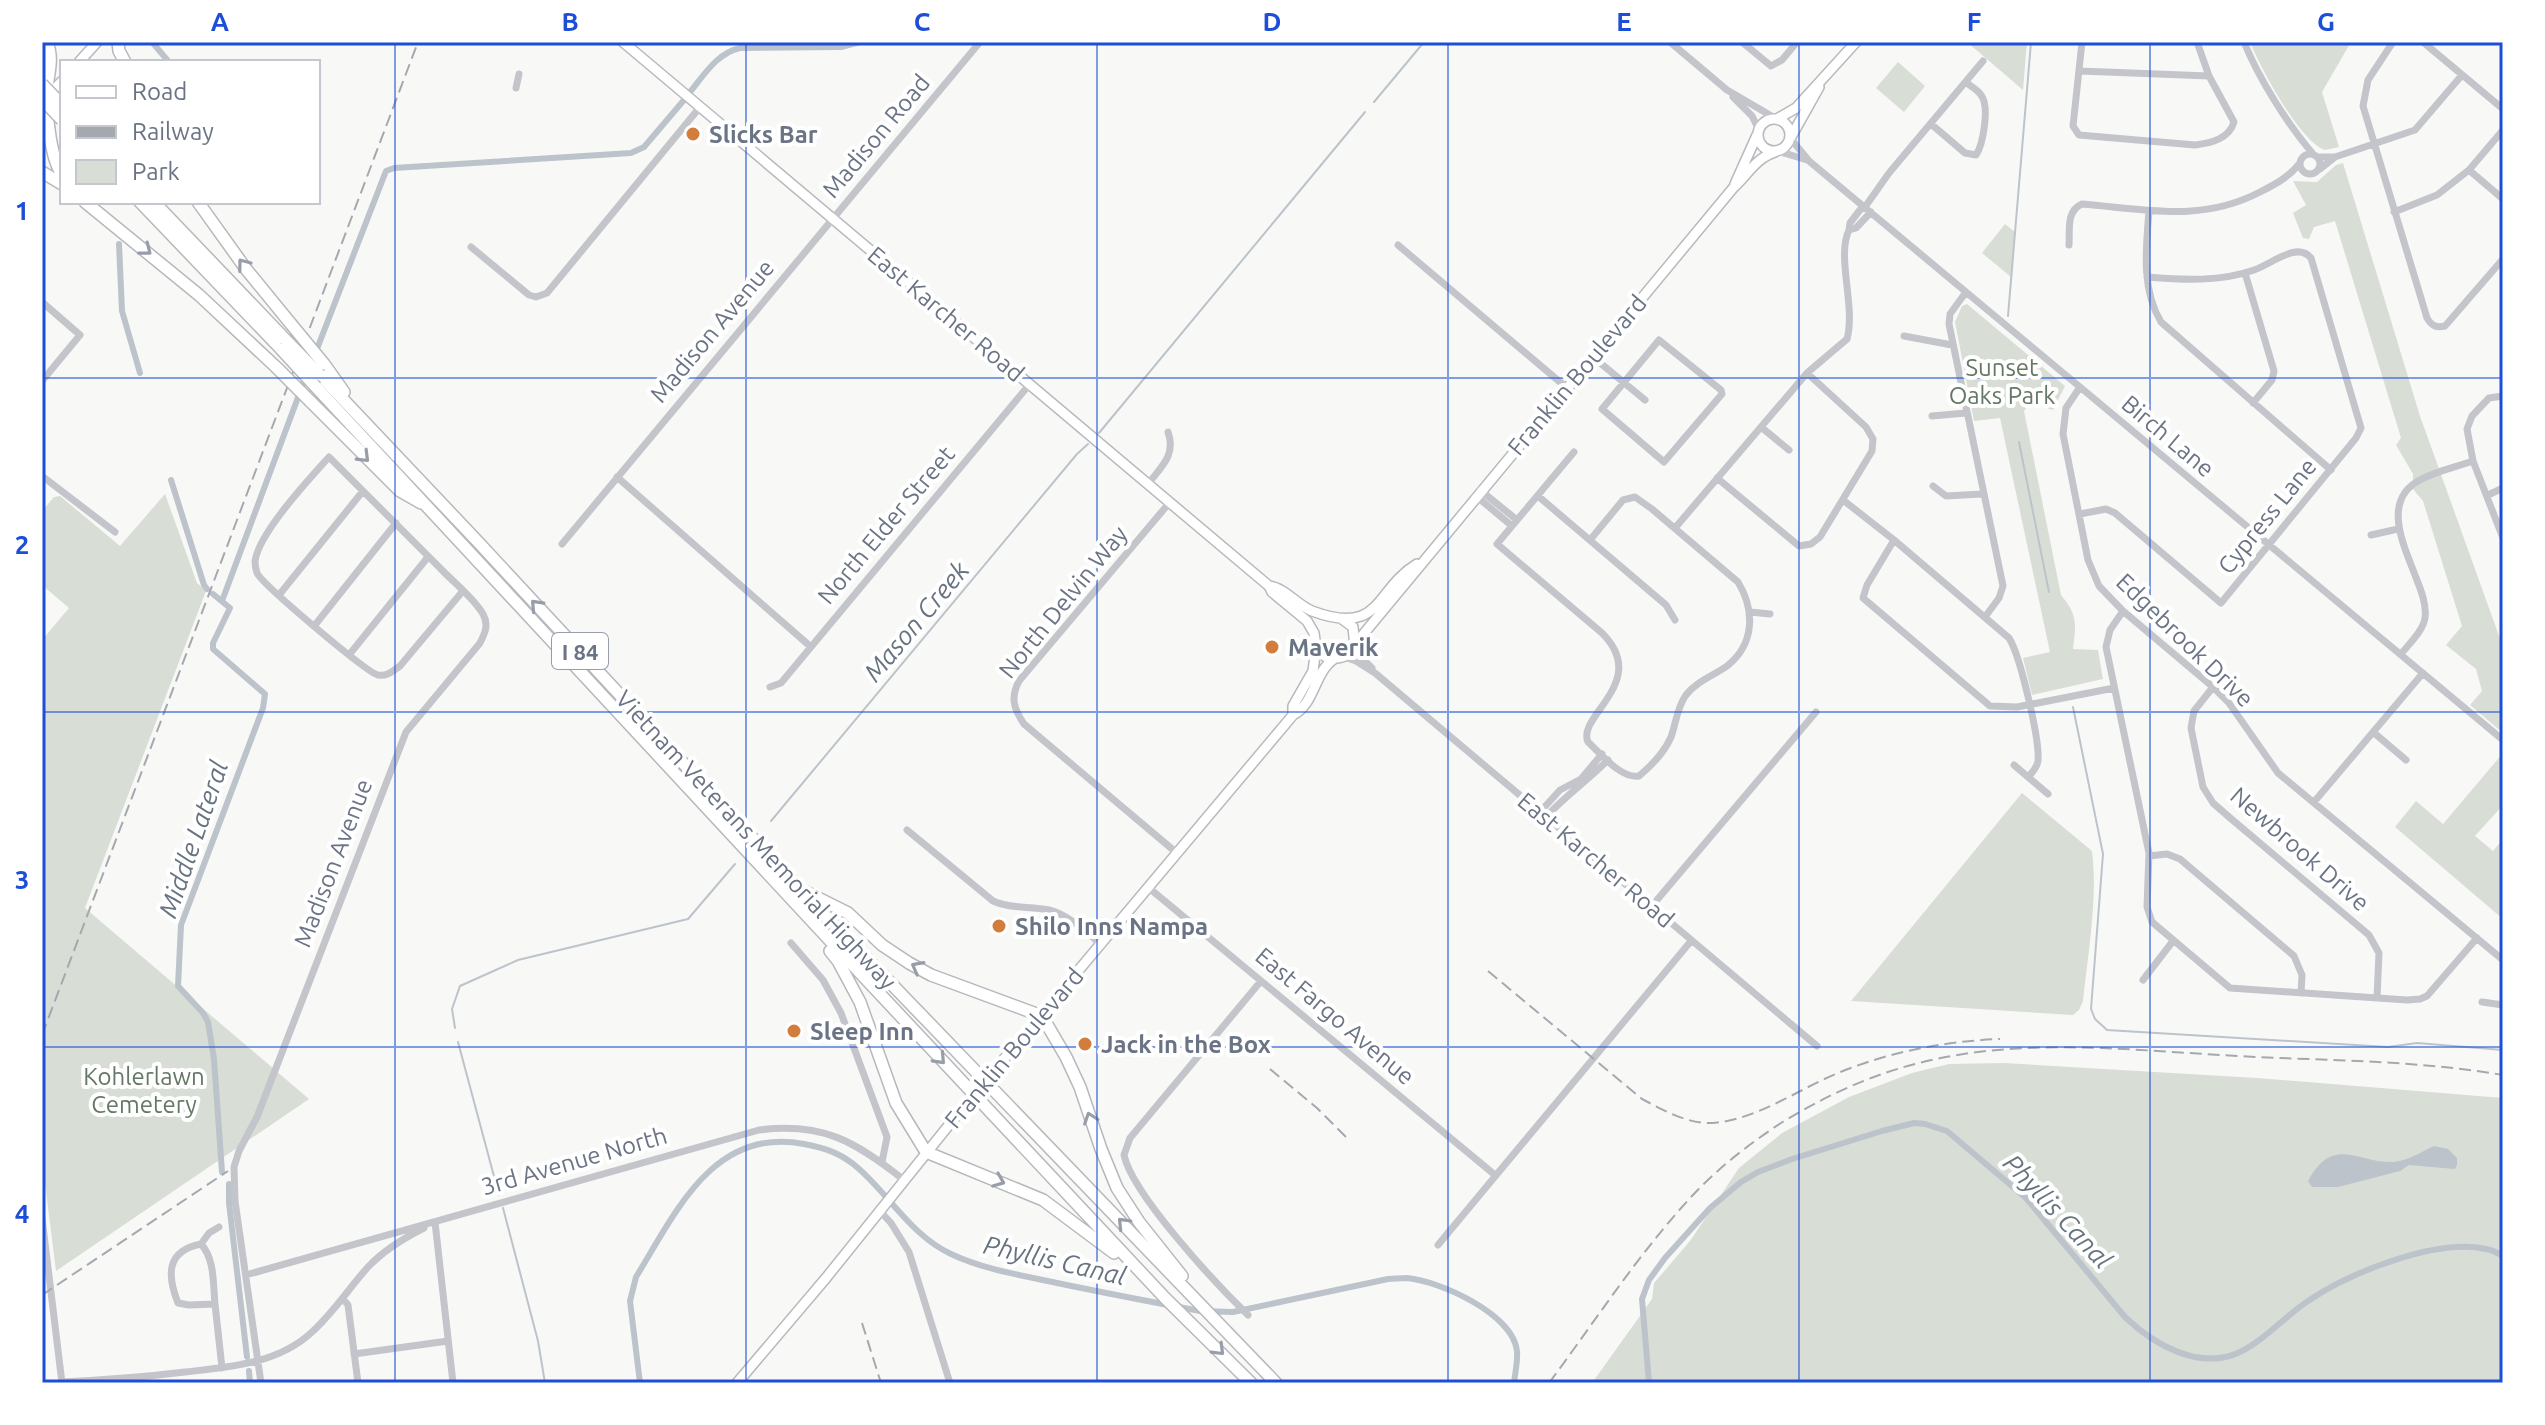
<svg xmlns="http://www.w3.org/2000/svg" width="2545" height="1425" font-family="Ubuntu,sans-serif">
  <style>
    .green { fill: #d8ddd6 }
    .water { fill: #bcc3ca }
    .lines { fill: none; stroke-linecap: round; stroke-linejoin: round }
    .stream { stroke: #bcc3ca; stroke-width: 2 }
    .canal { stroke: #bcc3ca; stroke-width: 6 }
    .major-casing { stroke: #b7b9be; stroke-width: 12 }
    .highway-casing { stroke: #b6b8bc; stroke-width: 14 }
    .minor { stroke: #c3c5ca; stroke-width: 7 }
    .major { stroke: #fff; stroke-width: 9 }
    .highway { stroke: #fff; stroke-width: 11 }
    .rail { stroke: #a5a8af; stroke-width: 2; stroke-dasharray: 12 6; stroke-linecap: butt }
    .major-bridge-casing { stroke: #b7b9be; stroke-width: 12; stroke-linecap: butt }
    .highway-bridge-casing { stroke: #b6b8bc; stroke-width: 14; stroke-linecap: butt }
    .major-bridge { stroke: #fff; stroke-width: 9 }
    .highway-bridge { stroke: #fff; stroke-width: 11 }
    .oneway { stroke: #979eaa }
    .grid { fill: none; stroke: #1d4ed8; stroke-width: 2; stroke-opacity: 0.55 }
    .poi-dot { fill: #d37d3d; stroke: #fff; stroke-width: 3 }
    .labels { text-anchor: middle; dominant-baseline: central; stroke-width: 8; stroke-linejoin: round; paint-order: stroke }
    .shield { fill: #fff; stroke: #979eaa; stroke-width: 2 }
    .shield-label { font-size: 22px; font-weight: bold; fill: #6b7485 }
    .poi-label { font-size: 24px; font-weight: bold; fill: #6b7485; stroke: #fff; text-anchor: start }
    .street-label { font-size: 24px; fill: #6b7485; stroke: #fff }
    .park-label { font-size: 24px; fill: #657865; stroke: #fff }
    .water-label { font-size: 26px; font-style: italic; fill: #677480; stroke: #fff }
    .neatline { fill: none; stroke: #1d4ed8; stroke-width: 3 }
    .grid-label { font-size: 26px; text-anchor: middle; font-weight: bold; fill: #1d4ed8 }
  </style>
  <rect width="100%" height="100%" fill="#f8f9f7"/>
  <!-- green -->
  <path class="green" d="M 1967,42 L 2027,42 L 2023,90 Z
    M 2250,42 L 2351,42 L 2322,92 L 2339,147 L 2325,150 C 2300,142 2260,67 2250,42 Z
    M 1898,62 L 1925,86 L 1904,112 L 1876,88 Z
    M 2343,163 L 2420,416 L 2503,647 L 2503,733 L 2470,705 L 2482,691 L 2476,669 L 2446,645 L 2462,626 L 2423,501 L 2413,489 L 2413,474 L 2396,445 L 2401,438 L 2335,221 L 2314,227 L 2309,239 L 2303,238 L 2293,213 L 2306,205 L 2293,181 L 2317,182 L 2336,165 Z
    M 2005,224 L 2015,232 L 2011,277 L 1982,253 Z
    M 1967,304 L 2065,386 L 2053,410 L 2030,403 L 2024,411 L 2061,595 C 2078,615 2076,625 2073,649 L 2098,650 L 2103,679 L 2032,695 L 2023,658 L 2050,652 L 2000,418 L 1974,421 L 1955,322 L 1962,306 Z
    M 165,494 L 197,583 L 206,591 L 85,908 L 309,1099 L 56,1271 L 42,1160 L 42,640 L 69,608 L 42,585 L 42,511 L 54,497 L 60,496 L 120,546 Z
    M 2503,753 L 2503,805 L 2475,836 L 2493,851 L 2503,839 L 2503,919 L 2395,827 L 2416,801 L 2443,824 Z
    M 2022,793 L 2092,851 C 2098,900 2088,952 2083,1001 L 2079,1010 L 2073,1015 L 1851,1001 Z
    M 2004,1063 L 2257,1078 L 2503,1098 L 2503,1383 L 1592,1383 L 1652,1299 L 1654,1283 L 1690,1241 L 1739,1168 L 1782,1133 L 1849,1097 L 1912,1073 L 1949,1064 Z"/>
  <!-- water -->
  <path class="water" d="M 2434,1146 L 2448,1149 L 2457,1158 L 2457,1165 L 2455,1169 L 2409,1165 L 2400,1171 L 2338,1187 L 2312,1187 L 2308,1181 C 2333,1135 2356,1162 2392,1162 C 2406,1162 2421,1152 2434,1146 Z"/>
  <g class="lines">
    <!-- stream -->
    <path class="stream" d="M 1374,102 L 1424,42
      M 2008,316 L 2031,42
      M 1099,433 L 1365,112
      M 2019,442 L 2049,592
      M 2073,707 L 2103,854 L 2091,1009 L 2095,1019 L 2107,1030 L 2388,1047 L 2417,1043 L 2503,1050
      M 771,821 L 1077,454 L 1088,444
      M 455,1028 L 452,1009 L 460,986 L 518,960 L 688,919 L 735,864
      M 458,1042 L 499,1195
      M 503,1208 L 538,1341 L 545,1383"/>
    <!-- canal -->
    <path class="canal" d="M 152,42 L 169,62
      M 690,92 C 704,75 717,53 740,48 L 841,47 L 860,42
      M 119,244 L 122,311 L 140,373
      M 315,354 L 386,171 L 394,168 L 631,153 L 644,147 L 684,100
      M 171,480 L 204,585 L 207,589
      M 213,594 L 230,608 L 213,643 L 213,649 L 265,694 L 263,708 L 181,925 L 178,986 L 203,1013 L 208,1022 L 214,1059 L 222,1172
      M 222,601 L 306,376
      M 229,1184 L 229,1203 L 247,1357
      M 249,1371 L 250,1383
      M 640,1383 L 630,1301 L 636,1277 C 675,1214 713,1126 804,1144 C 825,1148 841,1153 858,1168 C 890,1196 912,1236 951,1254 C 985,1270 1021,1275 1057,1283 C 1105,1293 1152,1302 1200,1311 L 1233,1312 L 1388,1279 C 1394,1279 1400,1278 1407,1278 C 1440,1281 1513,1314 1517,1351 C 1518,1361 1515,1373 1514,1383
      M 1649,1383 L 1642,1299 L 1649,1280 L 1665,1258 L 1710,1208 L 1741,1182 L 1758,1172 L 1792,1159 L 1882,1131 L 1914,1123 L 1925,1124 L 1947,1131 L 2026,1198 L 2125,1317 C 2154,1345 2200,1371 2240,1352 C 2265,1340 2285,1316 2308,1301 C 2349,1273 2436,1238 2486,1249 C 2492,1250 2498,1253 2503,1256"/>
    <defs>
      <path id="major" d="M 623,42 L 1269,586 L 1272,592 L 1307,621 L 1314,633 L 1316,647 L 1326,657 C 1338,660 1349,657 1355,647 L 1353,627 L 1342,619
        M 79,62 L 97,42
        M 48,96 L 62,81
        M1758 135a16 16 0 1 1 32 0a16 16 0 1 1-32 0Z
        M 1777,119 L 1796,108 L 1856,42
        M 1791,137 L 1819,87
        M 1735,184 L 1757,135
        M 1269,586 C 1285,588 1297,605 1312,611 C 1382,637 1374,590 1417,564
        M 1356,643 L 1734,187 C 1748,174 1756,158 1775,152
        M 1293,715 L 1293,706 L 1313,671 L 1316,648
        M 1004,1059 L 1293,715 C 1315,704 1314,672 1334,659
        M 737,1383 L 826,1278 L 961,1110"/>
      <path id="highway" d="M 47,42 C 55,62 46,79 46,99 C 47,117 51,160 62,174
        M 118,42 L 119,51 L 125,62
        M 42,172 L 62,184
        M 85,202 L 199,295 L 276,367
        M 140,202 L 281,349
        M 154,202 L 285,339
        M 198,202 L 246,269 L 291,324
        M 324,364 L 344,392
        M 320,375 L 479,543 L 799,888 L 1276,1383
        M 316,387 L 849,961 L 1165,1298 L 1251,1383
        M 310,401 L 400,491 L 421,503
        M 806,892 L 848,913 L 882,945 L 909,963 L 931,975 L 1042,1016 L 1066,1057 L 1080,1087 L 1101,1149 L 1117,1188 L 1139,1222 L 1182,1276
        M 830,951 L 838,961 L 860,1002 L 896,1103 L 926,1152 L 1043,1200 L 1114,1253"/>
    </defs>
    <!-- major casing -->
    <use href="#major" class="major-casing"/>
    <!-- highway casing -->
    <use href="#highway" class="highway-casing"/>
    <!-- minor -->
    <path class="minor" d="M 1670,42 L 1727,90 L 1775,118
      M 1742,42 L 1771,66 L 1782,60 L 1797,42
      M 2082,42 L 2073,126 L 2079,135 L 2195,145 C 2211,143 2229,139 2234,122 L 2209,76 L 2197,42
      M 2244,42 C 2259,79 2288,125 2313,154
      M 2393,42 L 2368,80 L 2363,106 L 2427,318 C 2432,326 2436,328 2445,326 L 2503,259
      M 2423,42 L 2503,109
      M 2080,71 L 2209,76
      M 516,88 L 519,74
      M 1733,97 L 1752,116 L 1759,130
      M 1931,124 L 1965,153 L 1976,155 C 1983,145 1990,106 1981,95 C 1978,90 1970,86 1966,82
      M 1791,139 L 1809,161 L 2503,740
      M 1778,151 L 1807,160
      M2300 164a10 10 0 1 1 20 0a10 10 0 1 1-20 0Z
      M 2318,157 L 2335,157 L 2320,169
      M 2335,157 L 2415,130 L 2462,75
      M 2469,170 L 2503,199
      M 1863,206 L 1850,223 L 1849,230 L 1856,228 L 1871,212
      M 1865,207 L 1889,173 L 1983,61
      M 2149,211 C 2146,248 2141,289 2161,322 L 2331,470
      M 2394,212 L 2437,195 L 2469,170 L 2503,130
      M 1398,245 L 1567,388
      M 2069,245 C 2070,229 2066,211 2082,204 C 2145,209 2201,223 2260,192 C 2276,184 2289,177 2300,163
      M 471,247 L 529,295 L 536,297 L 547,293 L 700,107
      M 2245,273 L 2274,371 L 2272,380 L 2253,403
      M 1966,292 L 1950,314 L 1949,324 L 2003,586 L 1999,598 L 1985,617
      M 42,302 L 80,335 L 42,381
      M 1904,336 L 1952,345
      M 1659,340 L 1721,390 L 1722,394 L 1664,462 L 1602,409 Z
      M 1593,357 L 1645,400
      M 2080,387 L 2066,408 L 2063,434 L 2088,560 L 2099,586 L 2123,611 L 2213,687 L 2229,703 L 2278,773 L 2503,960
      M 2503,396 L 2489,398 L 2472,416 L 2467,429 L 2473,461 L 2503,538
      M 1932,416 L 1966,413
      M 1761,427 L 1789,450
      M 1574,452 L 1497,544 L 1602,633 C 1651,682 1576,716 1588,742 C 1601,754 1621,779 1639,776 C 1651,766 1665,751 1671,737 C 1676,723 1677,707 1686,695 C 1697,681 1713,676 1727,666 C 1755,644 1755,610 1738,582 L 1652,509 L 1635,497 L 1623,500 L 1590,540
      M 42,476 L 115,532
      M 617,477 L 811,647
      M 1717,478 L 1799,546 L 1811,544 L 1820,537 L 1872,451 L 1873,439 L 1866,427 L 1807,373
      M 1148,484 C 1162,466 1176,455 1168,432
      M 1933,486 L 1946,496 L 1982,494
      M 1480,490 L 1517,520
      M 2488,495 L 2503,488
      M 1476,496 L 1512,526
      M 1538,496 L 1666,605 L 1675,620
      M 1843,500 L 1894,540 L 2009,638 C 2020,655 2040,740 2038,761 C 2037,767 2032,773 2028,777
      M 1170,502 L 1019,681 C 1010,698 1014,709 1024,724 L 1178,854
      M 2080,514 L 2106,509 L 2115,513 L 2221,603 L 2356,438 L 2361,428 L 2311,258 C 2297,241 2272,264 2254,270 C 2220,282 2184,280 2147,277
      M 1675,528 L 1807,373 L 1847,339 C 1856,306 1836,257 1849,230
      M 2371,535 L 2398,529
      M 1894,540 L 1867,585 L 1863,598 L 1990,706 L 2017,707 L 2114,688
      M 562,544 L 980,42
      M 279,595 L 363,491
      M 2123,611 L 2110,630 L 2106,647 L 2149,853 L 2147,907 L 2152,922 L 2230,988 L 2407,1000 L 2420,999 L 2427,996 L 2477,938
      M 1750,612 L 1770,614
      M 315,625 L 396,523
      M 1355,647 L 1359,655 L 1372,668
      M 2401,654 C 2409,644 2423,631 2425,618 C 2427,604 2420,588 2415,575 C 2404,546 2381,500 2420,480 C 2436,471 2456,467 2473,461
      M 349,655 L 428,557
      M 1344,657 L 1356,661 L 1375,673 L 1817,1046
      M 770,687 L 781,683 L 1029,385
      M 2213,687 L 2194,711 L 2191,728 L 2203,787 L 2213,803 L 2229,817 L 2369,935 L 2379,953 L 2377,998
      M 2373,732 L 2406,760
      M 2014,765 L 2048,794
      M 2314,802 L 2423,673
      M 1540,812 L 1560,790 L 1581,779 L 1602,754
      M 1546,817 C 1565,796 1588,780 1608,760
      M 907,830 L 993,901 C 1010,909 1030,906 1049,910 C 1069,915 1086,932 1102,945
      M 2149,856 L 2167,854 L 2180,859 L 2294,956 L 2302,975 L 2301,993
      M 1149,888 L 1495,1175
      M 1651,907 L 1816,712
      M 791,943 L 823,980 L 841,1013 L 887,1137 L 882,1162
      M 2143,980 L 2173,941
      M 2482,1002 L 2503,1005
      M 879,1210 L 891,1223 L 909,1252 L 950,1383
      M 42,1218 L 62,1383
      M 435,1222 L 453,1383
      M 201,1244 C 215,1259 213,1285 215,1304 L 189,1305 L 178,1303 C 167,1275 166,1251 201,1244 Z
      M 201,1244 L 209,1233 L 219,1227
      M 1438,1245 L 1691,941
      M 246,1275 L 759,1130 C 822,1122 855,1141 904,1180
      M 343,1299 L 348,1305 L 358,1383
      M 215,1304 L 222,1368
      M 1248,1315 C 1217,1285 1132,1194 1124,1155 L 1130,1138 L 1261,981
      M 354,1354 L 448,1341
      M 62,1382 C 103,1380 144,1377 185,1372 C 229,1367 278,1364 312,1332 C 334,1312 349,1288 368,1267 C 384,1250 404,1238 424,1228
      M 261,1383 L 235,1201 L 234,1167 L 239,1151 L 257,1117 L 406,732 L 480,643 C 485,633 489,625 483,614 C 473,597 453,582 440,568 C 403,531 366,494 329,457 C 309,479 259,533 255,561 C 255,564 256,570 257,573 C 263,585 366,672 378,675 C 387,677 394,670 400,666 L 462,592"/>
    <!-- major -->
    <use href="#major" class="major"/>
    <!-- highway -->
    <use href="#highway" class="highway"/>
    <!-- rail -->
    <path class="rail" d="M 1488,971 L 1642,1099 C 1663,1110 1687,1124 1712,1123 C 1758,1120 1801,1087 1843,1071 C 1893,1051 1948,1041 2000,1039
      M 42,1035 L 418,42
      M 1270,1069 L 1317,1108 L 1350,1141
      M 42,1295 L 228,1171
      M 862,1323 L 881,1383
      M 1549,1383 C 1596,1320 1639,1253 1692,1196 C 1718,1168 1749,1144 1781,1123 C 1823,1097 1870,1075 1919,1063 C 2016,1038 2121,1049 2220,1055 C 2314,1061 2410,1059 2503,1075"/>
    <defs>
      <path id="major-bridge" d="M 961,1110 L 1004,1059"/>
      <path id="highway-bridge" d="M 42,84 L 62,105
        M 42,99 L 62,120
        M 291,324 L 324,364
        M 285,339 L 320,375
        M 281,349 L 316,387
        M 276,367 L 310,401"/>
    </defs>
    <!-- major-bridge casing -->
    <use href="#major-bridge" class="major-bridge-casing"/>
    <!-- highway-bridge casing -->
    <use href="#highway-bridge" class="highway-bridge-casing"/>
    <!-- major-bridge -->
    <use href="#major-bridge" class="major-bridge"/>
    <!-- highway-bridge -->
    <use href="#highway-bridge" class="highway-bridge"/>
  </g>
  <!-- one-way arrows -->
  <defs><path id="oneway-chevron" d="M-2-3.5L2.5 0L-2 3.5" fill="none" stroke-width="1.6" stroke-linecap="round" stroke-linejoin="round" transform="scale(2)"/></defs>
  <g class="oneway">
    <use href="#oneway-chevron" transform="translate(146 250) rotate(38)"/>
    <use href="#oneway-chevron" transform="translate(243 264) rotate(-127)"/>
    <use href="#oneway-chevron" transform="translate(364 457) rotate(45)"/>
    <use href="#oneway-chevron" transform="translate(536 605) rotate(-133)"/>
    <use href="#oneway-chevron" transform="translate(917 967) rotate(-152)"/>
    <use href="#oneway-chevron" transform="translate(940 1059) rotate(47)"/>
    <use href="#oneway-chevron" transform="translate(1090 1118) rotate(-109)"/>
    <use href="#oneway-chevron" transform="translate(999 1181) rotate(22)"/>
    <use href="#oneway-chevron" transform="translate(1123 1223) rotate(-134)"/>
    <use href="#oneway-chevron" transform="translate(1219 1350) rotate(45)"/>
  </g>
  <!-- grid -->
  <path class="grid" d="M 395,42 L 395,1383M 746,42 L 746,1383M 1097,42 L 1097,1383M 1448,42 L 1448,1383M 1799,42 L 1799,1383M 2150,42 L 2150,1383M 42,378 L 2503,378M 42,712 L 2503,712M 42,1047 L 2503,1047"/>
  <!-- markers -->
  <g class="poi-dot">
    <circle cx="693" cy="134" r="8"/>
    <circle cx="1272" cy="647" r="8"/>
    <circle cx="999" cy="926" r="8"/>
    <circle cx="794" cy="1031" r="8"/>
    <circle cx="1085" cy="1044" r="8"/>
  </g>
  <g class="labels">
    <!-- shield labels -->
    <rect class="shield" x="552" y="633" width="56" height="36" rx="6"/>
    <g class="shield-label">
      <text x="580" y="651">I 84</text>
    </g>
    <!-- poi labels -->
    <g class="poi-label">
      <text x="709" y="134">Slicks Bar</text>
      <text x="1288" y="647">Maverik</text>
      <text x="1015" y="926">Shilo Inns Nampa</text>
      <text x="810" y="1031">Sleep Inn</text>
      <text x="1101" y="1044">Jack in the Box</text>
    </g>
    <!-- street labels -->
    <g class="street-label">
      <text transform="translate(876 136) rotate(-50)">Madison Road</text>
      <text transform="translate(946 314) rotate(40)">East Karcher Road</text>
      <text transform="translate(712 331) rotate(-50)">Madison Avenue</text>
      <text transform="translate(1577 375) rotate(-50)">Franklin Boulevard</text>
      <text transform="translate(2168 436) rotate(40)">Birch Lane</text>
      <text transform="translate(2267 516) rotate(-51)">Cypress Lane</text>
      <text transform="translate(886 525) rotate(-50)">North Elder Street</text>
      <text transform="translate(1063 602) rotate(-51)">North Delvin Way</text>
      <text transform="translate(2185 640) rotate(44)">Edgebrook Drive</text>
      <text transform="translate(756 840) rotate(47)">Vietnam Veterans Memorial Highway</text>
      <text transform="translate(2300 849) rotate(41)">Newbrook Drive</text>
      <text transform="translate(1596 860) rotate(40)">East Karcher Road</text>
      <text transform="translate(333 863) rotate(-69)">Madison Avenue</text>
      <text transform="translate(1335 1016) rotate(40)">East Fargo Avenue</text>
      <text transform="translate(1014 1048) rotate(-50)">Franklin Boulevard</text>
      <text transform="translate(574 1161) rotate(-16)">3rd Avenue North</text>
    </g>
    <!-- park labels -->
    <g class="park-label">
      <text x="2002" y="367">Sunset<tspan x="2002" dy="28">Oaks Park</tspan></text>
      <text x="144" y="1076">Kohlerlawn<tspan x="144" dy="28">Cemetery</tspan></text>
    </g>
    <!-- water labels -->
    <g class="water-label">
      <text transform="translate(916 621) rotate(-50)">Mason Creek</text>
      <text transform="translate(193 839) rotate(-71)">Middle Lateral</text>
      <text transform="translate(2058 1211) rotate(47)">Phyllis Canal</text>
      <text transform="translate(1055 1260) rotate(13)">Phyllis Canal</text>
    </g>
  </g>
  <!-- border -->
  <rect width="2545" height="1425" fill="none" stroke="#ffffff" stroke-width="88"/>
  <!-- legend -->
  <rect x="60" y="60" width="260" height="144" fill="#ffffff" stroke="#c4c7ce" stroke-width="2"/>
  <rect x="76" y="86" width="40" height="12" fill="#ffffff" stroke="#c4c7ce" stroke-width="2"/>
  <text x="132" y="100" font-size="24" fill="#6b7485">Road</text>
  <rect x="76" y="126" width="40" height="12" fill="#a5a8af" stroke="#c4c7ce" stroke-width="2"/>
  <text x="132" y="140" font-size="24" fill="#6b7485">Railway</text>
  <rect x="76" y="160" width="40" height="24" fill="#d8ddd6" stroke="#c4c7ce" stroke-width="2"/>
  <text x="132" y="180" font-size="24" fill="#6b7485">Park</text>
  <rect x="44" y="44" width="2457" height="1337" class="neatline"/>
  <g class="grid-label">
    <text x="220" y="31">A</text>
    <text x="570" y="31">B</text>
    <text x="922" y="31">C</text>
    <text x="1272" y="31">D</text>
    <text x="1624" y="31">E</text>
    <text x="1974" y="31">F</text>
    <text x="2326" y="31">G</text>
    <text x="22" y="220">1</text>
    <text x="22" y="554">2</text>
    <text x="22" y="889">3</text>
    <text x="22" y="1223">4</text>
  </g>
</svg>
